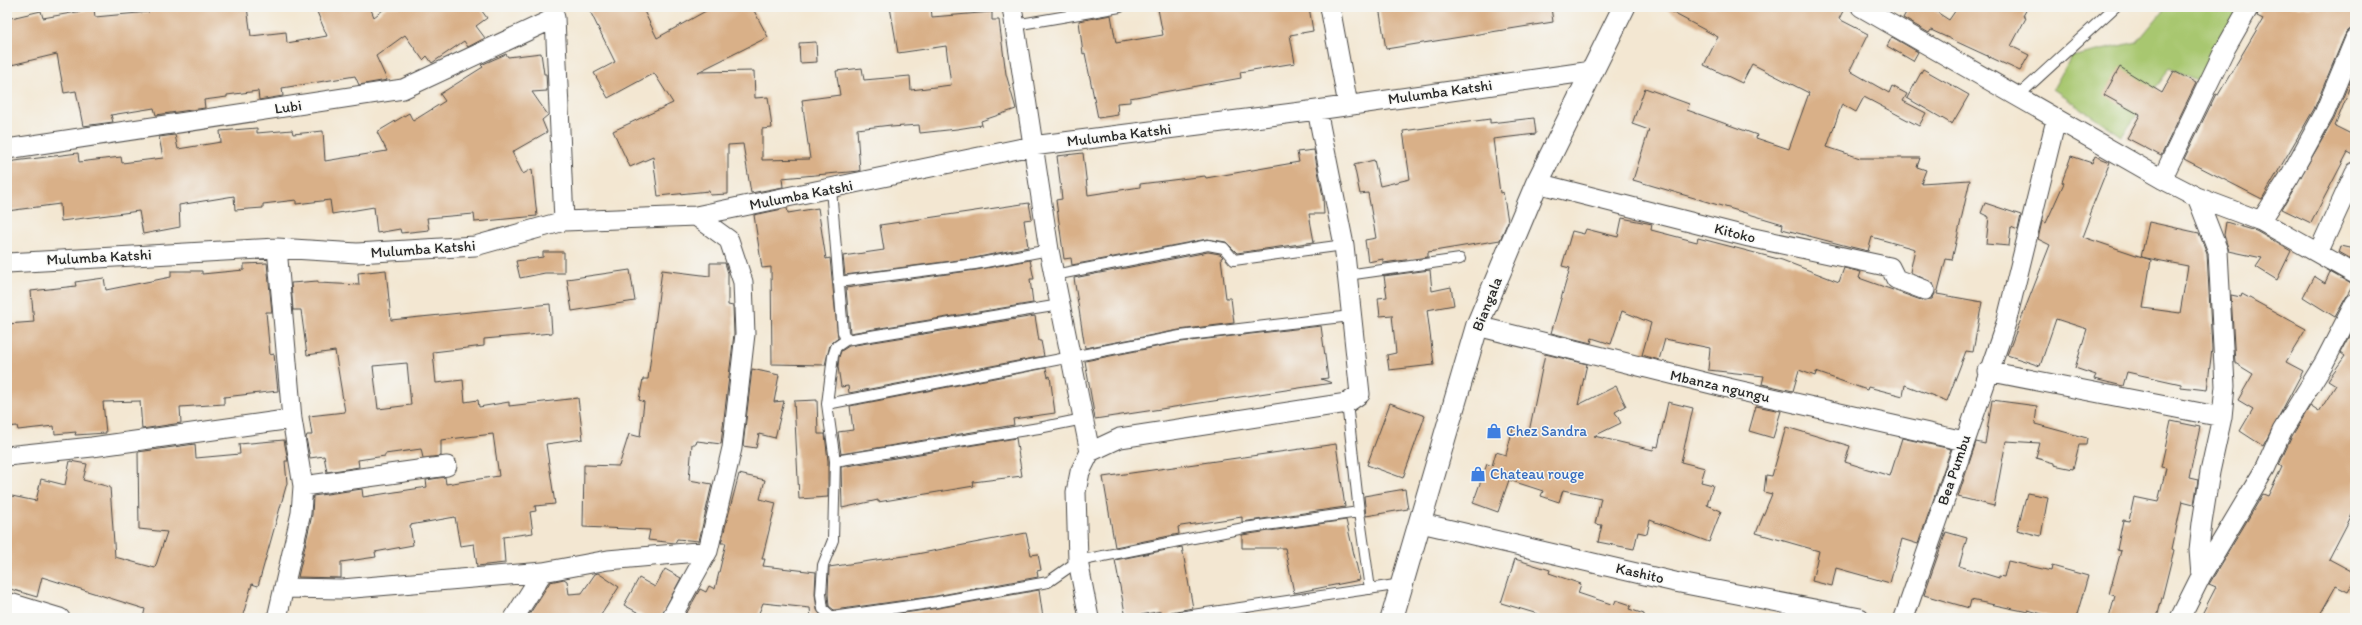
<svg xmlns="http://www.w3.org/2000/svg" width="2362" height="625" font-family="Itim,sans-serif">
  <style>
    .green { fill: #a8c76f; stroke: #6a794d }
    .building { fill: #d9b088; fill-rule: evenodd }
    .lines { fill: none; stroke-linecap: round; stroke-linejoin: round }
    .service-casing { stroke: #494744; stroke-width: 12 }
    .minor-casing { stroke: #494744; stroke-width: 21 }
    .tertiary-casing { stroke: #494744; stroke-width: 24 }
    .service { stroke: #fff; stroke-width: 10 }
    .minor { stroke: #fff; stroke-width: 19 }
    .tertiary { stroke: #fff; stroke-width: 22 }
    .labels { text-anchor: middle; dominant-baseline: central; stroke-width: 3; stroke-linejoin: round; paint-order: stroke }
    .street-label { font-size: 15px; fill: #2b2b2b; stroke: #f6f6f2 }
    .shop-label { font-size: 15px; fill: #366cbe; stroke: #f6f6f2; text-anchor: start }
  </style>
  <rect width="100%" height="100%" fill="#f6f6f2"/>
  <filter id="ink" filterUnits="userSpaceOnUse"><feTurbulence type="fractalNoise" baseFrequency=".025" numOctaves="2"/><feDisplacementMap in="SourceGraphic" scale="8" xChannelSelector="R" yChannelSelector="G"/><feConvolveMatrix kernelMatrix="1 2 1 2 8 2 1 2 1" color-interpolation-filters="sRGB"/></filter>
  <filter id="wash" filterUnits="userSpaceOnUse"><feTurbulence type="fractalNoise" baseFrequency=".012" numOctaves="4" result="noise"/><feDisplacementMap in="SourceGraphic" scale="16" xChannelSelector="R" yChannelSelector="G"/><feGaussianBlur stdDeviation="0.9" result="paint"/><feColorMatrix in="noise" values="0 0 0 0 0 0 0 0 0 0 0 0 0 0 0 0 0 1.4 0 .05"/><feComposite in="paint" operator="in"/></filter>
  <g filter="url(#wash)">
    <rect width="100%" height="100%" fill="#f3e7d2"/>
    <!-- green -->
    <path class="green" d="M 2166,7 L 2239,7 L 2203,83 L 2170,68 L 2122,136 L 2053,89 L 2071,57 L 2137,42 Z"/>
    <g id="blocks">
      <!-- building -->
      <path class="building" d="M 149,7 L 247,7 L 251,36 L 286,32 L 287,43 L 327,36 L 315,7 L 370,7 L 374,17 L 387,7 L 479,7 L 487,18 L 476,26 L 485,38 L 468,47 L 464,41 L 432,63 L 427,56 L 423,60 L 405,35 L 376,56 L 387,80 L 359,85 L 355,76 L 282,88 L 283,96 L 259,100 L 258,91 L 227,95 L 227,97 L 204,100 L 205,108 L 156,115 L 154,108 L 111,115 L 113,122 L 83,126 L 76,91 L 64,93 L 57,54 L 7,66 L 7,19 L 41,11 L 43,18 L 94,9 L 95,17 L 149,12 Z
        M 588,7 L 642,7 L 657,38 L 713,7 L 752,7 L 768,37 L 698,72 L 754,71 L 755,98 L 768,97 L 772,128 L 762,129 L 762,160 L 810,159 L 802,100 L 840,95 L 836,71 L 862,68 L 864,80 L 910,76 L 911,90 L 951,85 L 946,46 L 898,53 L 890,7 L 931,7 L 932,17 L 992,12 L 992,20 L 999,20 L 1006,74 L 1016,109 L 981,121 L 982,125 L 957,129 L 920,133 L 919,125 L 891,127 L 891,125 L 857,129 L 860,171 L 782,178 L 783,187 L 751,193 L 743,144 L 728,145 L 728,194 L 710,195 L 709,191 L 658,196 L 653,157 L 630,167 L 613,131 L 673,103 L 654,73 L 608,98 L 594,73 L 615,62 Z
        M 1168,7 L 1309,7 L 1313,31 L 1290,35 L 1295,63 L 1240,72 L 1241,78 L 1130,98 L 1130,102 L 1117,103 L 1118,115 L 1098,118 L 1085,53 L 1083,54 L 1079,21 L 1111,15 L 1116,43 L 1163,35 L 1158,9 Z
        M 1379,7 L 1551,7 L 1553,22 L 1386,49 Z
        M 1662,7 L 1845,7 L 1839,19 L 1868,34 L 1850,70 L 1852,72 L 1889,93 L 1892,86 L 1907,94 L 1903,101 L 1926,113 L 1919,126 L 1864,97 L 1856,112 L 1842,104 L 1827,147 L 1860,158 L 1920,158 L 1917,167 L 1926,170 L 1921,183 L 1970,180 L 1952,260 L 1946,259 L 1937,294 L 1982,302 L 1973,352 L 1966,351 L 1947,401 L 1905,385 L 1903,396 L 1868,387 L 1867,390 L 1816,372 L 1815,376 L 1799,370 L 1793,391 L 1762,384 L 1764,376 L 1708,370 L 1710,348 L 1665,339 L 1659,360 L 1642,355 L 1651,323 L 1622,311 L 1611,344 L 1592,338 L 1591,343 L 1551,333 L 1570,268 L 1562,266 L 1572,231 L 1584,234 L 1586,229 L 1618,237 L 1622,218 L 1652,224 L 1651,230 L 1697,242 L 1698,238 L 1782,260 L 1839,282 L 1844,268 L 1861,272 L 1859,278 L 1921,300 L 1932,299 L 1935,294 L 1933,283 L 1910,272 L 1915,249 L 1872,237 L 1868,251 L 1851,247 L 1782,229 L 1783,224 L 1633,180 L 1649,130 L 1632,124 L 1645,88 L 1689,104 L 1687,110 L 1757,135 L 1756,138 L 1789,149 L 1809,93 L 1752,64 L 1742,83 L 1704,65 L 1718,37 Z
        M 1909,7 L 1929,7 L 1949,20 L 1958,7 L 2028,7 L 2023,16 L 2026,18 L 2011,46 L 2029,55 L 2020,71 L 1931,30 L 1929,33 L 1903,18 Z
        M 2260,7 L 2355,7 L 2355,28 L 2349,30 L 2345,35 L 2314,109 L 2262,199 L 2184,159 L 2216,94 L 2218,95 L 2263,19 L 2257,16 Z
        M 1892,37 L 1918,52 L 1913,61 L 1887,46 Z
        M 816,42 L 817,62 L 800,63 L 799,43 Z
        M 541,53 L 544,74 L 546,74 L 547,91 L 532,92 L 548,115 L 542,120 L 547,132 L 512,152 L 523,174 L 532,169 L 537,216 L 475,222 L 474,214 L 427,218 L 429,230 L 401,233 L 400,229 L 377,233 L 374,207 L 332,214 L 330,200 L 296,204 L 296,200 L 263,204 L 263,208 L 235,210 L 234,196 L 179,205 L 180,227 L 143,234 L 139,211 L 61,221 L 60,204 L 7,211 L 7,162 L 78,153 L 79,162 L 121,157 L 122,163 L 163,158 L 159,137 L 175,135 L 178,149 L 221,142 L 220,131 L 257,128 L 257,133 L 292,130 L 293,134 L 323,131 L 325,161 L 387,151 L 377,132 L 409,113 L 413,121 L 445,101 L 440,94 L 483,67 L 481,65 L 506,54 L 508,57 Z
        M 2120,67 L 2162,93 L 2174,71 L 2196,83 L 2161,156 L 2127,138 L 2140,115 L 2104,95 Z
        M 2355,68 L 2355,76 L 2335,126 L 2355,136 L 2355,156 L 2348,152 L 2311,223 L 2282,209 L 2334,119 Z
        M 1923,69 L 1969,95 L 1952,124 L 1907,98 Z
        M 1534,118 L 1536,134 L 1493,139 L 1500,193 L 1503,192 L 1508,221 L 1500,240 L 1428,252 L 1428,257 L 1383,263 L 1383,259 L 1368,262 L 1365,240 L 1376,238 L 1368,193 L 1360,194 L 1354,165 L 1374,160 L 1380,186 L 1410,179 L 1403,131 L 1490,119 L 1490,123 Z
        M 1314,150 L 1323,197 L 1324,214 L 1309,214 L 1314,242 L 1237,253 L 1226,242 L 1207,239 L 1072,265 L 1071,258 L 1064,259 L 1056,200 L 1062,199 L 1057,156 L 1083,153 L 1088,195 L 1140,187 L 1140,184 L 1205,176 L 1206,178 L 1299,162 L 1297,152 Z
        M 2071,156 L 2092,163 L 2095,156 L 2110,162 L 2089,215 L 2091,216 L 2083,237 L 2151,260 L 2143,308 L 2180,313 L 2188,266 L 2141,257 L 2149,222 L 2199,233 L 2207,253 L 2212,349 L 2207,390 L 2181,387 L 2181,384 L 2127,372 L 2123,386 L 2094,379 L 2096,375 L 2075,368 L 2087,329 L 2056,319 L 2040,366 L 2007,355 L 2050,245 L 2038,239 L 2042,221 L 2046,223 L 2064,183 L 2062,182 Z
        M 1029,203 L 1032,219 L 1024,220 L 1028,247 L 974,258 L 845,275 L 843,256 L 884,250 L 880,225 Z
        M 1985,203 L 2021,215 L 2018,230 L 2011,227 L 2009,246 L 1986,244 L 1989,217 L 1981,213 Z
        M 787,208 L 788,213 L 818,208 L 826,259 L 830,258 L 838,338 L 830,345 L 825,365 L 772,364 L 771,267 L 762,268 L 754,215 Z
        M 2226,222 L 2256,231 L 2291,251 L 2277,280 L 2256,267 L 2262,258 L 2229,251 L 2224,235 Z
        M 2341,246 L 2355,249 L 2355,261 L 2339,252 Z
        M 543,252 L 564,252 L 564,273 L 545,273 L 520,278 L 516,261 L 543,257 Z
        M 1208,252 L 1220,254 L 1223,257 L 1221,258 L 1226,298 L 1231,298 L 1234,323 L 1179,330 L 1085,348 L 1074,278 Z
        M 1030,260 L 1034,279 L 1030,279 L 1033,303 L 850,333 L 846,288 L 976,270 Z
        M 267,263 L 272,312 L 266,312 L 270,355 L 274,354 L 278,391 L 224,397 L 224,404 L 180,407 L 181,423 L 142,429 L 140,401 L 103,402 L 106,433 L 75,435 L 76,432 L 55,434 L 54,426 L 18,430 L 17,426 L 7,427 L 7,324 L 34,322 L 31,291 L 76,286 L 75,282 L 104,278 L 106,290 L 171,277 L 171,271 L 202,271 L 202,274 L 244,270 L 244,264 Z
        M 710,263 L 725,263 L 728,273 L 728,305 L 733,306 L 734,334 L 721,444 L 697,441 L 696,444 L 692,444 L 689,480 L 712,484 L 699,541 L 677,539 L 675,543 L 648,540 L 650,530 L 583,527 L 584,465 L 619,466 L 629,434 L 640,437 L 644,402 L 639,400 L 643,379 L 648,379 L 662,270 L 710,276 Z
        M 386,270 L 391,320 L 550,304 L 552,333 L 484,339 L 484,346 L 433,352 L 436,383 L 463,380 L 465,402 L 478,400 L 479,407 L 509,402 L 509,406 L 578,398 L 583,439 L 546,444 L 555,504 L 535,506 L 536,511 L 530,512 L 533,533 L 503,537 L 505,563 L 477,566 L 474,544 L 460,546 L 455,517 L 410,525 L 413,545 L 375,552 L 376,557 L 341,562 L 341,578 L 298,577 L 312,515 L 313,496 L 362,489 L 363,497 L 427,487 L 426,480 L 445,477 L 446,484 L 499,476 L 493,434 L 441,440 L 441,456 L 423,458 L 421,449 L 385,454 L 385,456 L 358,460 L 359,467 L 327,472 L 324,456 L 310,458 L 306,438 L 307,435 L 312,435 L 309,416 L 345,412 L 335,351 L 307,355 L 301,310 L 293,310 L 291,283 L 318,281 L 318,283 L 359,285 L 358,273 ZM 407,363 L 411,405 L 378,409 L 373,366 Z
        M 630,270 L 635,301 L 572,311 L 567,279 Z
        M 1430,270 L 1432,291 L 1451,287 L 1454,305 L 1427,310 L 1434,365 L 1389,370 L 1387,355 L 1396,353 L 1392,315 L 1380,316 L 1378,298 L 1387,297 L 1384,276 Z
        M 2330,272 L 2353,285 L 2335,317 L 2303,297 L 2314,276 L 2325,283 Z
        M 2242,294 L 2306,329 L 2286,362 L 2303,371 L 2263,446 L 2240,431 L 2253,409 L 2238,400 L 2253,374 L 2235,363 L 2231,295 L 2241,297 Z
        M 1035,316 L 1039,341 L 1041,341 L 1044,356 L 849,393 L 848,386 L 841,387 L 838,367 L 839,357 L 841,351 L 849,346 Z
        M 1321,326 L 1328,378 L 1321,379 L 1332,383 L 1095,419 L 1085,361 L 1181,342 Z
        M 2355,327 L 2355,509 L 2329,559 L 2355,573 L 2355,580 L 2348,592 L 2336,586 L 2318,618 L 2200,618 L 2216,587 L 2209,584 L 2211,581 L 2263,494 L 2268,496 L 2282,467 L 2279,465 L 2292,436 L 2310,406 L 2319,412 L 2336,385 L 2328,380 L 2345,356 L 2341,353 Z
        M 1545,354 L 1587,364 L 1578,405 L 1616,386 L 1626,406 L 1615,412 L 1621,423 L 1594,436 L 1653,450 L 1654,446 L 1658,447 L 1668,402 L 1693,408 L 1681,462 L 1705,468 L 1701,482 L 1713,485 L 1707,505 L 1721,511 L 1709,542 L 1650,520 L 1647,534 L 1638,532 L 1634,549 L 1598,542 L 1602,525 L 1595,524 L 1601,498 L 1563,490 L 1559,502 L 1541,496 L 1543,491 L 1509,480 L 1498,512 L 1473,503 L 1487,464 L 1492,466 L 1496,452 L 1506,455 L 1513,428 L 1529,432 Z
        M 1046,368 L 1048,377 L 1050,376 L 1055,413 L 1013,419 L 1014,425 L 841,454 L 838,432 L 853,430 L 850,406 Z
        M 752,369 L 779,375 L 774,402 L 784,401 L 775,438 L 759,434 L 756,448 L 743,446 Z
        M 817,400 L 818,434 L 825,434 L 828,461 L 828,497 L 799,499 L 794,401 Z
        M 1992,400 L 2037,406 L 2035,424 L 2087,438 L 2086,445 L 2079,445 L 2073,469 L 2054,465 L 2054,463 L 2036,458 L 2040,443 L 2006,441 L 1994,506 L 1958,497 L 1976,442 L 1985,444 Z
        M 1390,403 L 1425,416 L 1403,478 L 1367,465 Z
        M 1756,406 L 1781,411 L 1773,438 L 1749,431 Z
        M 2171,421 L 2200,427 L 2189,478 L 2198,480 L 2194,504 L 2182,501 L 2172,549 L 2174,550 L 2157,618 L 2109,618 L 2115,596 L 2109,594 L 2121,551 L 2117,550 L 2123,520 L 2129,521 L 2134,497 L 2158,502 L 2166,468 L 2161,467 Z
        M 1786,427 L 1850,446 L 1845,462 L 1890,476 L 1902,438 L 1951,449 L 1918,544 L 1902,539 L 1890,583 L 1836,568 L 1832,586 L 1812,581 L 1819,551 L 1756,533 L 1772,494 L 1764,492 L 1766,475 L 1772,476 Z
        M 1016,438 L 1022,476 L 973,482 L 974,486 L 878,502 L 878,500 L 842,508 L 841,467 Z
        M 284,440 L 288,461 L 285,461 L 287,483 L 258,586 L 252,584 L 242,618 L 143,618 L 145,609 L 42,577 L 37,597 L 7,588 L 7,495 L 36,501 L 41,479 L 65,485 L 70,461 L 87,464 L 83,480 L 110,487 L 115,557 L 155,568 L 167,532 L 139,529 L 138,452 L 195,444 L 196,458 L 240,454 L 239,444 Z
        M 1336,444 L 1345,507 L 1242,522 L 1242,517 L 1181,526 L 1178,527 L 1179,534 L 1115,547 L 1103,477 Z
        M 739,474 L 765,480 L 760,499 L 776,503 L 762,559 L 765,559 L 763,566 L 816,572 L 815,594 L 817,610 L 823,618 L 811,618 L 810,608 L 763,603 L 757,618 L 684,618 L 700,589 L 706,592 L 709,586 L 715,589 L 726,543 L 721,543 Z
        M 1405,489 L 1408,509 L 1366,516 L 1364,496 Z
        M 2027,493 L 2048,497 L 2041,536 L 2017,530 Z
        M 1346,520 L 1360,580 L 1294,593 L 1285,548 L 1242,548 L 1242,535 Z
        M 1946,532 L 1967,538 L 1959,566 L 1999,578 L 1999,576 L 2004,577 L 2008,561 L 2051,571 L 2052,566 L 2088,576 L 2076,618 L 2056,618 L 2028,610 L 2028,612 L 1971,600 L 1969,608 L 1924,595 Z
        M 1026,533 L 1031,555 L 1038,554 L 1041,570 L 1037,571 L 1038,577 L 936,596 L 834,610 L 829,606 L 828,594 L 829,567 L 917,554 Z
        M 1182,547 L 1193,608 L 1171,612 L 1166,618 L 1162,618 L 1161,611 L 1126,618 L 1115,560 Z
        M 1515,559 L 1550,570 L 1549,573 L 1581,584 L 1578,593 L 1614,605 L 1616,600 L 1631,605 L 1629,609 L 1644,614 L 1644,618 L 1537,618 L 1538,614 L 1501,603 Z
        M 665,569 L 681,578 L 660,618 L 648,618 L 624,605 L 639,578 L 655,587 Z
        M 598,573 L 619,587 L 599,618 L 527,618 L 550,582 L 564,579 L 567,581 L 569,594 L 582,593 L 595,574 Z
        M 1039,590 L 1043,618 L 871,618 L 938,608 Z"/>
    </g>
  </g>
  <g filter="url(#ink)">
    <use href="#blocks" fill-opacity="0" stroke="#494744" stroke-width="1"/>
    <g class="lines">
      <defs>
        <path id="service" d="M 1015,25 L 1120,7
          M 2017,97 L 2115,7
          M 831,189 L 843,332 L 846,340
          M 1054,275 L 1208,245 L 1224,248 L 1234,260 L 1344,245
          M 1347,275 L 1460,259
          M 838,282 L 975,264 L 1049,250
          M 1060,305 L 846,340 L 836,347 L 833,356 L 827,404 L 835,461 L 833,540 L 823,565 L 821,594 L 823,609 L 832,617 L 937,602 L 1048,582 L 1078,561 L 1244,528 L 1359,512
          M 1347,403 L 1359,512 L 1370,589
          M 827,404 L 1180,336 L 1351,316
          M 835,461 L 1039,428 L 1083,419
          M 1172,618 L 1402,584"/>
        <path id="minor" d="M 552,7 L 555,18 L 564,221
          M 1012,7 L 1049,250 L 1090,452 L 1080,472 L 1076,492 L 1078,561 L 1089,618
          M 1330,7 L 1348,105
          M 1861,7 L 2162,179 L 2197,197 L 2261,221 L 2355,274
          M 7,149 L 403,89 L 555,18
          M 2162,179 L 2224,51 L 2249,7
          M 1537,183 L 1749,237 L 1890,267 L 1896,279 L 1925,290
          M 2197,197 L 2218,251 L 2225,386 L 2222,417 L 2210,472 L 2202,523 L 2199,550 L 2201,576
          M 2261,221 L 2290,176 L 2324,114 L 2355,39
          M 2318,253 L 2355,172
          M 7,263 L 277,248 L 357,253 L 475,246 L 564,221 L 696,216 L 1032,146 L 1317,110 L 1592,71
          M 1477,326 L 1728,388 L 1964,441
          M 1987,371 L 2222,417
          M 1090,452 L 1120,438 L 1347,403 L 1360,394 L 1344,245 L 1317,110
          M 7,456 L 92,447 L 292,419
          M 303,486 L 447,466
          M 1421,523 L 1675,582 L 1860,618
          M 284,588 L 342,589 L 543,572 L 608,560 L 708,551
          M 7,602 L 60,618
          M 277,618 L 301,513 L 303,486 L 292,419 L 277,248
          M 514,618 L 543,572
          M 671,618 L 708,551 L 732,448 L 745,334 L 743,282 L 729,240 L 696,216
          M 1904,618 L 2006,323 L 2056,120
          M 2180,618 L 2201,576 L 2266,467 L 2282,431 L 2324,363 L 2355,303"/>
        <path id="tertiary" d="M 1392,618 L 1477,326 L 1537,183 L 1624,7"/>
      </defs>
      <!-- service casing -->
      <use href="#service" class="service-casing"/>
      <!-- minor casing -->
      <use href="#minor" class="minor-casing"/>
      <!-- tertiary casing -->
      <use href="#tertiary" class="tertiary-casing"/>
      <!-- service -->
      <use href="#service" class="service"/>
      <!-- minor -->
      <use href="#minor" class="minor"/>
      <!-- tertiary -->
      <use href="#tertiary" class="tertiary"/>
    </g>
  </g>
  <!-- icons -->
  <defs>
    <symbol id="shop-bare" viewBox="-9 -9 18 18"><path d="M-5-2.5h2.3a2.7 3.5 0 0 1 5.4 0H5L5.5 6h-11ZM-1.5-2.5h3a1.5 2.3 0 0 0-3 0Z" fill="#3f7fe0" stroke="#f6f6f2" stroke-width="2.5" paint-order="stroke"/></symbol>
  </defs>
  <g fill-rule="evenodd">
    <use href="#shop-bare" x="1483" y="420" width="22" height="22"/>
    <use href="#shop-bare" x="1467" y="463" width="22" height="22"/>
  </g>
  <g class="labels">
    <!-- street labels -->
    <g class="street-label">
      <text transform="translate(1440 92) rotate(-8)">Mulumba Katshi</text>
      <text transform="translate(288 107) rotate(-8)">Lubi</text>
      <text transform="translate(1119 135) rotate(-7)">Mulumba Katshi</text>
      <text transform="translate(801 195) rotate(-11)">Mulumba Katshi</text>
      <text transform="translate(1735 233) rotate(14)">Kitoko</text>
      <text transform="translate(423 249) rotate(-4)">Mulumba Katshi</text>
      <text transform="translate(99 257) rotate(-3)">Mulumba Katshi</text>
      <text transform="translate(1487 304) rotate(-68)">Biangala</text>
      <text transform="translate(1720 386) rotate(13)">Mbanza ngungu</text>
      <text transform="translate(1954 470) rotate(-71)">Bea Pumbu</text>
      <text transform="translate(1640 573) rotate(13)">Kashito</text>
    </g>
    <!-- shop labels -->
    <g class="shop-label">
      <text x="1506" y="431">Chez Sandra</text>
      <text x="1490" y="474">Chateau rouge</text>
    </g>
  </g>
  <!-- margin -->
  <rect width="2362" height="625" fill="none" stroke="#f6f6f2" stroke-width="24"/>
</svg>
